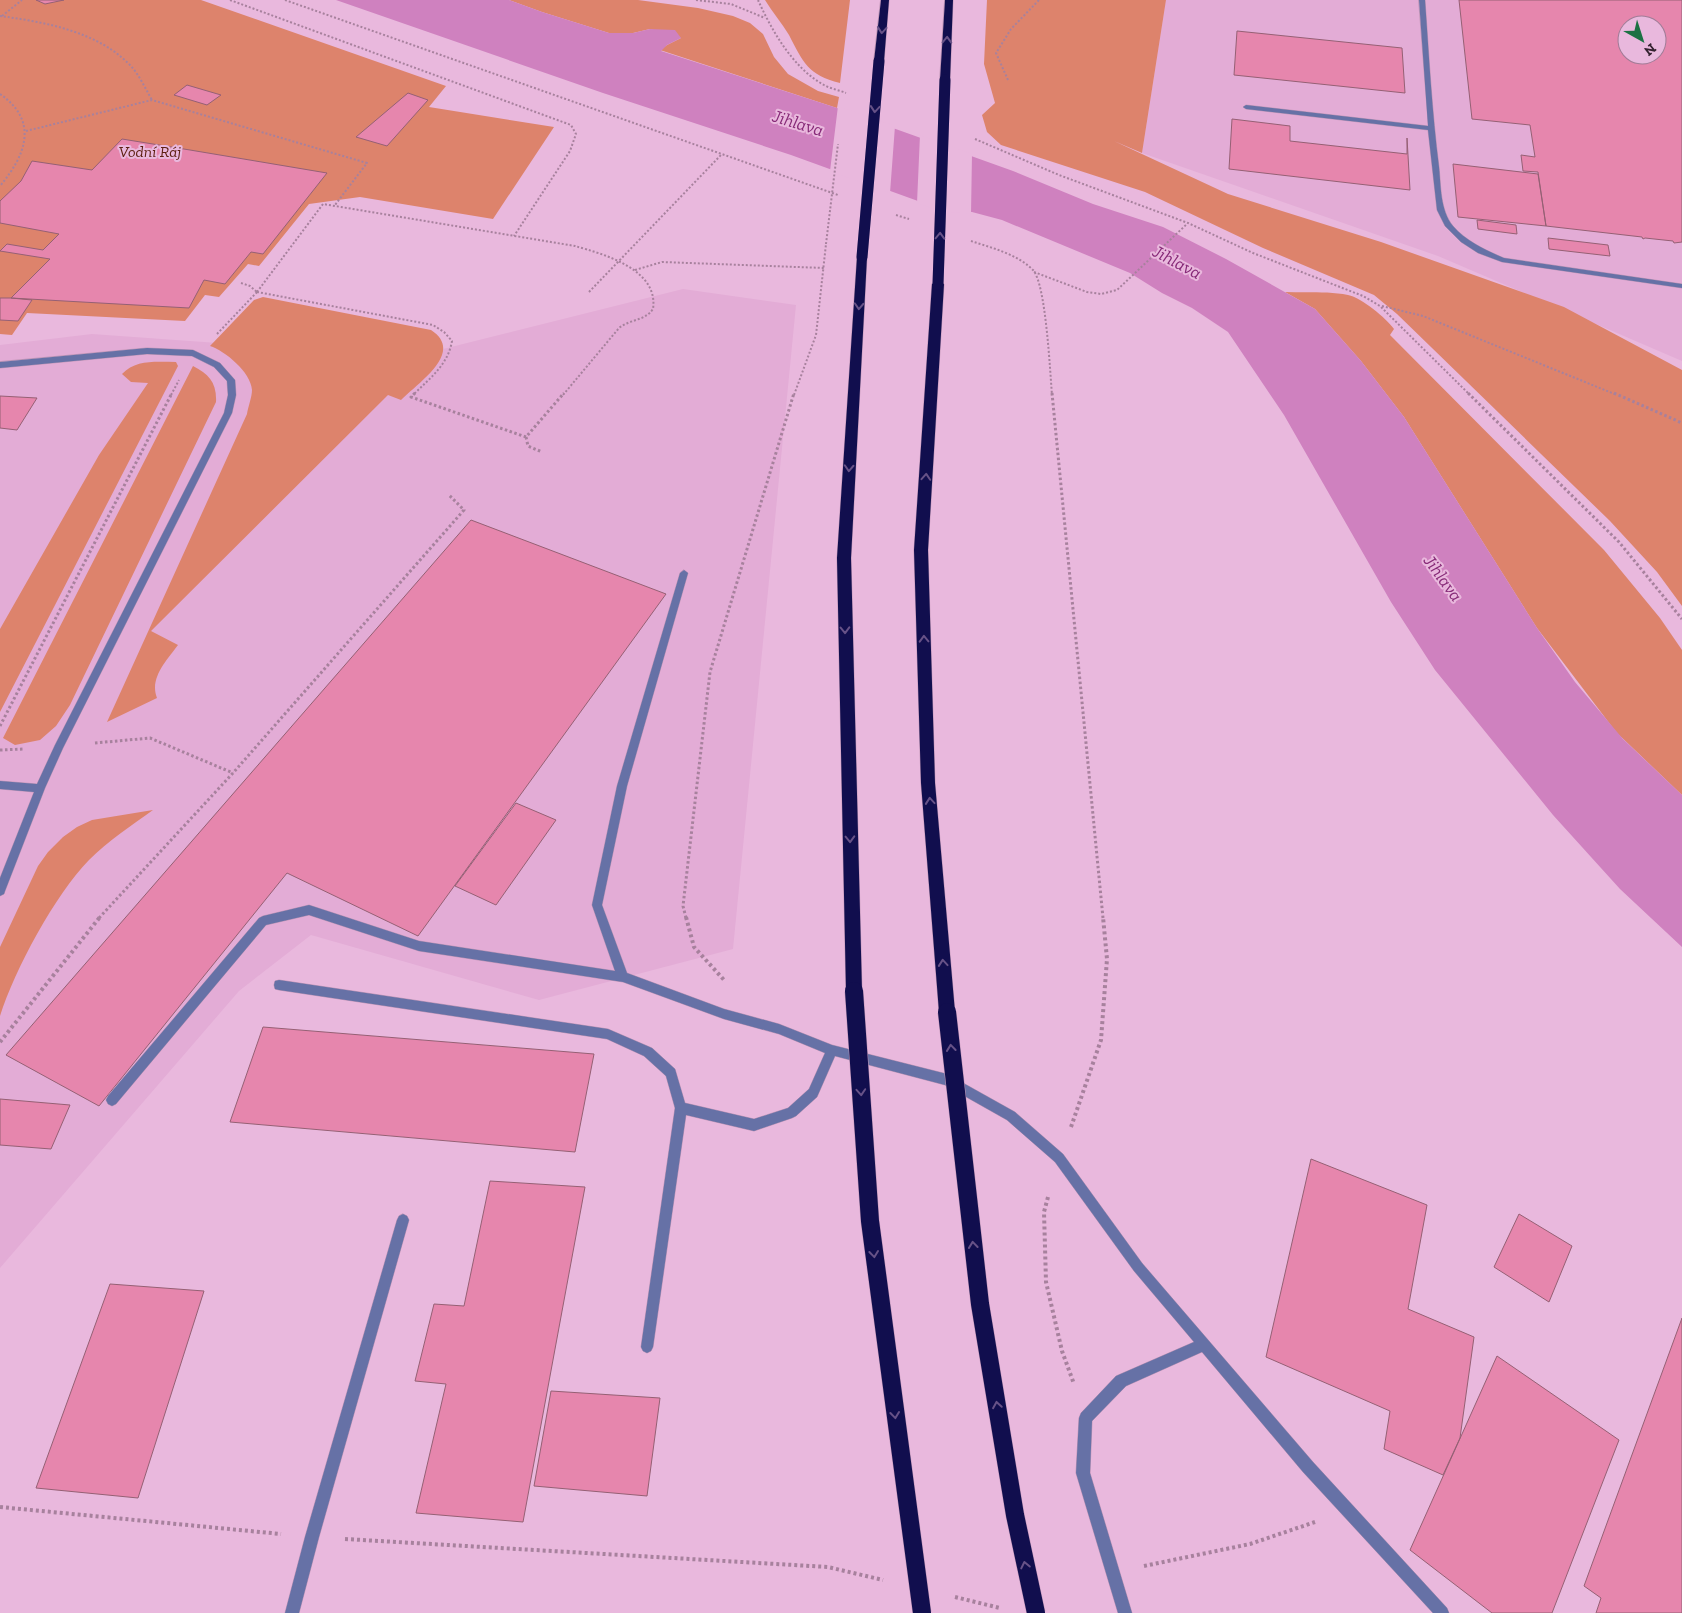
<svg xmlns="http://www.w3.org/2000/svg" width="1682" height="1613" font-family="'Zilla Slab',serif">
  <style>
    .built { fill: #e3acd6; fill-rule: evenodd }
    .green { fill: #dd836c }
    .water { fill: #cf81bf }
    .pier { fill: #e9b8dd }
    .building { fill: #e686ad; stroke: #956074; fill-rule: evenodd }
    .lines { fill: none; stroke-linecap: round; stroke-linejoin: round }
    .lane-casing { stroke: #c197b7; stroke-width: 1 }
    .highway-casing { stroke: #c197b7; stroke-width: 1 }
    .path-far2 { stroke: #a7819d; stroke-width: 2; stroke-dasharray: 2 2; stroke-linecap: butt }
    .path-far1 { stroke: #a7819d; stroke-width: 3; stroke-dasharray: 2.5 2.5; stroke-linecap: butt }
    .path { stroke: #a7819d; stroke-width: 4; stroke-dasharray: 3 3; stroke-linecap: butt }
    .lane { fill: #6671a6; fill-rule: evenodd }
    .highway { fill: #110e4e; fill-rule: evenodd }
    .highway-bridge-far1-casing { stroke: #c197b7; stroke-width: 11; stroke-linecap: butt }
    .highway-bridge-casing { stroke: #c197b7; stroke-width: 19; stroke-linecap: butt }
    .path-bridge { stroke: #a7819d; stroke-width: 2; stroke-dasharray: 2 2; stroke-linecap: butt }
    .highway-bridge-far1 { stroke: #110e4e; stroke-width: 11 }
    .highway-bridge { stroke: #110e4e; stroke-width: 18 }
    .oneway { stroke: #675287 }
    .labels { text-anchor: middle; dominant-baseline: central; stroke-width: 4; stroke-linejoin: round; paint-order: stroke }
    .far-park-label { font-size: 16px; font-style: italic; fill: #5c1f10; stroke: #e9b8dd }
    .far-water-label { font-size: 18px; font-style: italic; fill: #872a78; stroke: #e9b8dd }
  </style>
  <rect width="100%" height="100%" fill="#e9b8dd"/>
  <!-- built -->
  <path class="built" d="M 1166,0 L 1682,0 L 1682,361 L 1438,256 L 1142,153 ZM 1627,25 L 1657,25 L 1657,55 L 1627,55 Z
    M 683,289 L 796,305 L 733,949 L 539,1000 L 311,935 L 239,991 L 0,1268 L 0,345 L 92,334 L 411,357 Z"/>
  <!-- green -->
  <path class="green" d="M 0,0 L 201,0 L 446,86 L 429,107 L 554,127 L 493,219 L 360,197 L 309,204 L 259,266 L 248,264 L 219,297 L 205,295 L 185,321 L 27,313 L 12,335 L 0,334 Z
    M 509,0 L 638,0 L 698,8 L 733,16 L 750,23 L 763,34 L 774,57 L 788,74 L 818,91 L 839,97 L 837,108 L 660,50 L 667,45 L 681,38 L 650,29 L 633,33 L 609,33 L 542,12 Z
    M 765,0 L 850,0 L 840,83 C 808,75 803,62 789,35 C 782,23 772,12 765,0 Z
    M 987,0 L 1166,0 L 1142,153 L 1114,141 L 1228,194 L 1381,242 L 1564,307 L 1682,370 L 1682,606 L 1657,572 L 1610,521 L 1397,314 L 1374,295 L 1263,248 L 1145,192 L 1001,145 L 987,132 L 982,115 L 995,103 L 984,64 Z
    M 1285,292 C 1305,293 1328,291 1348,295 C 1362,298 1386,318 1394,329 L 1390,335 L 1604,550 L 1660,618 L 1682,650 L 1682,795 L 1616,732 L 1537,628 L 1404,417 L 1361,361 L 1315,309 Z
    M 263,297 L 431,330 C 465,352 419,382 401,400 L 388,395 L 151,631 L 178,645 C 167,660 149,678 157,698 L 107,722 L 247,414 C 248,407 252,397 252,390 C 251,372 225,351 210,346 L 254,300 Z
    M 176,362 L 178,366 L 0,712 L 0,629 L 99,455 L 148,383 L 131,382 L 122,374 C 136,359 157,362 176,362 Z
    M 193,366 C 209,374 217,383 216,402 L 70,705 L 56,726 L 40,740 L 15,745 L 3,738 Z
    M 153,810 C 132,825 108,841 89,860 C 55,895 15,969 0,1016 L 0,947 L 38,866 L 48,852 L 63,837 L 77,827 L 92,820 Z"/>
  <!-- water -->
  <path class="water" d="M 336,0 L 509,0 L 542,12 L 609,33 L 633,33 L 650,29 L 675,30 L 681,38 L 667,45 L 661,51 L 837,108 L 1013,171 L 1093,204 L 1163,227 L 1226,259 L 1315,309 L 1361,361 L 1404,417 L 1537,628 L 1575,682 L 1623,739 L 1682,795 L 1682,947 L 1620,889 L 1553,815 L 1435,670 L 1391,602 L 1284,415 L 1228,332 L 1192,308 L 1162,293 L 1130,273 L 1002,220 L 972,212 L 940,209 L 791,155 L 603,93 Z"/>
  <!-- pier -->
  <path class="pier" d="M 838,106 L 895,126 L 890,193 L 830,171 Z
    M 920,135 L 972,154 L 971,214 L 940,211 L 917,203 Z"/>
  <!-- building -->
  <path class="building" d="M 36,0 L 64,0 L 45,4 Z
    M 1459,0 L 1682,0 L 1682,242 L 1674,243 L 1673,241 L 1645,238 L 1643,239 L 1642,237 L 1546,226 L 1538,172 L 1523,171 L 1521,155 L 1535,157 L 1530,125 L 1472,119 ZM 1627,25 L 1657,25 L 1657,55 L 1627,55 Z
    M 1237,31 L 1402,48 L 1405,93 L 1234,75 Z
    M 187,85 L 221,95 L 207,105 L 174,95 Z
    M 408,93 L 428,100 L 387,146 L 356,137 Z
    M 1232,119 L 1290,126 L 1290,141 L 1407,154 L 1407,138 L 1410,190 L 1229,169 Z
    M 122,139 L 190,150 L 327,173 L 263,254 L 251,252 L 225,284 L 204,280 L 189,308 L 11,298 L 50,259 L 0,251 L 7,244 L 43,250 L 59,234 L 0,223 L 0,201 L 21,181 L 32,161 L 92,170 Z
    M 1453,164 L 1538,174 L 1546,226 L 1458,217 Z
    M 1477,220 L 1516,225 L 1517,234 L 1478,229 Z
    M 1548,238 L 1608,245 L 1610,256 L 1549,249 Z
    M 0,298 L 11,298 L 32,300 L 18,321 L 0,320 Z
    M 0,396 L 37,398 L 17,430 L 0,428 Z
    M 471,520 L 666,594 L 418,936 L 287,873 L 99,1106 L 6,1055 Z
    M 516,803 L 556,820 L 496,905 L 455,886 Z
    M 263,1027 L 594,1054 L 575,1152 L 230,1122 Z
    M 0,1099 L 70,1105 L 51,1149 L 0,1145 Z
    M 1311,1159 L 1427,1205 L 1408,1309 L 1474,1337 L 1460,1438 L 1443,1475 L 1384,1449 L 1390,1411 L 1266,1357 Z
    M 490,1181 L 585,1187 L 523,1522 L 416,1513 L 446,1384 L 415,1381 L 434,1304 L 464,1306 Z
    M 1519,1214 L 1572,1246 L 1549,1302 L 1494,1267 Z
    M 110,1284 L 204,1291 L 138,1498 L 36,1488 Z
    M 1682,1318 L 1682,1613 L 1596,1613 L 1601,1598 L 1584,1586 Z
    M 1497,1356 L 1619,1440 L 1552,1613 L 1492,1613 L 1410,1550 Z
    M 551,1391 L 660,1398 L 647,1496 L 534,1486 Z"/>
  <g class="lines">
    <defs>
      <path id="lane" d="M 1419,0 L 1425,0 C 1429,56 1432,112 1439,167 C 1441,186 1440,210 1453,226 C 1466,241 1485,250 1504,258 L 1682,284 L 1682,288 L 1502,262 L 1478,253 L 1461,242 L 1445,226 L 1437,210 L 1428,130 L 1246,109 L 1243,107 L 1246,105 L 1428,126 Z
        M 147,348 L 193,350 L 220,363 L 235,380 L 236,395 L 232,413 L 63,748 L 45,788 L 5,891 L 4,894 L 0,896 L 0,878 L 34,792 L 0,789 L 0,781 L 37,784 L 55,745 L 224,413 L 228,395 L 227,381 L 214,367 L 192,356 L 147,354 L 0,368 L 0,362 Z
        M 684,570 L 688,573 L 627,786 L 602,905 L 627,973 L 724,1009 L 779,1024 L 832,1045 L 947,1074 L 1015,1112 L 1063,1154 L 1142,1263 L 1313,1462 L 1447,1608 L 1449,1613 L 1433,1613 L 1303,1472 L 1202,1352 L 1126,1386 L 1092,1421 L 1090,1473 L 1132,1613 L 1118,1613 L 1076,1473 L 1079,1418 L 1081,1413 L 1116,1376 L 1194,1342 L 1134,1271 L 1055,1162 L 1007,1120 L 945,1085 L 835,1056 L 817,1097 L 796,1116 L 792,1118 L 754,1131 L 686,1115 L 653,1347 L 651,1351 L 647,1353 L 643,1351 L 641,1347 L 675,1108 L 666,1076 L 644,1056 L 607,1039 L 279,990 L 275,989 L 274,985 L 275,981 L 279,980 L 608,1029 L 652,1048 L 675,1069 L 685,1103 L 754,1119 L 788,1108 L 809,1089 L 825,1053 L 779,1034 L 724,1019 L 623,982 L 419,951 L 309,915 L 266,925 L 116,1104 L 112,1106 L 108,1104 L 106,1100 L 108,1096 L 259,918 L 263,916 L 309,905 L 419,941 L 615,971 L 592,905 L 617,786 L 680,573 Z
        M 403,1214 L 407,1216 L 409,1220 L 319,1537 L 299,1613 L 285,1613 L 305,1537 L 397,1220 L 399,1216 Z"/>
      <path id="highway" d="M 881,0 L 889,0 L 884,61 L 879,64 L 874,61 Z
        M 945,0 L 953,0 L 950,80 L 945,83 L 940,80 Z
        M 862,254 L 867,257 L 851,558 L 862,991 L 860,996 L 854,999 L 848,996 L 846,991 L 837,558 L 857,257 Z
        M 938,280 L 944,284 L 928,550 L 935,783 L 955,1012 L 953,1018 L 947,1020 L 941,1018 L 939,1012 L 921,783 L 914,550 L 932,284 Z"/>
    </defs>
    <!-- lane casing -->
    <use href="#lane" class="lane-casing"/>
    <!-- highway casing -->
    <use href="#highway" class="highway-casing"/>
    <!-- path-far2 -->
    <path class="path-far2" d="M 230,0 L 571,125 L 576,134 L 570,151 L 514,236
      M 285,0 L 838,195
      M 696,0 L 731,4 L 765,18
      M 758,0 C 772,31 793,68 824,85 C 831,89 839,90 846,93
      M 0,16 C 44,22 96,31 129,64 C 139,74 145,88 152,100
      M 2,16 L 22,0
      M 1008,80 L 996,53 L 1011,29 L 1039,0
      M 0,94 C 39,121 26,155 0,186
      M 26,131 L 152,100 L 367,163 L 335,205
      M 975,139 L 1059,175 L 1188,223 L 1253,253 L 1363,296 L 1380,306 L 1470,395
      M 896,215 L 909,219
      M 971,241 C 992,248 1017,254 1033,270 C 1046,284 1050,372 1052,395
      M 635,270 L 662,262 L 824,268
      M 1034,272 L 1087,292 L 1101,294 L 1117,290 L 1188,223
      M 241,283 L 250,286 L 257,292
      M 257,292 L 433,325 L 444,332 L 452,341 C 448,365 430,378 413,395
      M 257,292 L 323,204 L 575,246 C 603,254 659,269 653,309 C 645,321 630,319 619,328 L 563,395
      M 589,292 L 721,155
      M 1382,306 L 1423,316 L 1617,395
      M 217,334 L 257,292
      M 171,395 L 179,380
      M 794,395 L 816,335 L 826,244"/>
    <!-- path-far1 -->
    <path class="path-far1" d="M 415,393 L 411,397 L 526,437 L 564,393
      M 1052,393 L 1103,918
      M 1468,393 L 1619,542 L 1682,619
      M 1614,393 L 1682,423
      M 526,437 L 528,446 L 542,452
      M 0,726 L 172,393
      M 95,743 L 150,738 L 233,773
      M 0,750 L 24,749
      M 99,918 L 233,773 L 464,510 L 449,495
      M 686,918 L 683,906 L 710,672 L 794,393"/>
    <!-- path -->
    <path class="path" d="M 686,917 L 694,947 L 725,981
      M 0,1042 L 100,917
      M 1071,1127 L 1101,1040 L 1107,959 L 1103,917
      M 1048,1197 L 1044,1212 L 1046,1282 L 1062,1351 L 1074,1384
      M 0,1507 L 281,1534
      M 345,1539 L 828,1567 L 883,1580
      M 1144,1566 L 1250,1544 L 1315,1522
      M 955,1597 L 1000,1608"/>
    <!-- lane -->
    <use href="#lane" class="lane"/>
    <!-- highway -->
    <use href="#highway" class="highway"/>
    <defs>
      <path id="highway-bridge-far1" d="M 862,257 L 879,61
        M 938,284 L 945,80"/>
      <path id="highway-bridge" d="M 854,991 L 870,1221 L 922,1613
        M 947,1012 L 980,1304 L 1015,1515 L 1036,1613"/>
    </defs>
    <!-- highway-bridge-far1 casing -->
    <use href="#highway-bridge-far1" class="highway-bridge-far1-casing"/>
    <!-- highway-bridge casing -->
    <use href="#highway-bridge" class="highway-bridge-casing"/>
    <!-- path-bridge -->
    <path class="path-bridge" d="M 826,244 L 838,144"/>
    <!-- highway-bridge-far1 -->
    <use href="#highway-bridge-far1" class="highway-bridge-far1"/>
    <!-- highway-bridge -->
    <use href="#highway-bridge" class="highway-bridge"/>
  </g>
  <!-- one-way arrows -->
  <defs><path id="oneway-chevron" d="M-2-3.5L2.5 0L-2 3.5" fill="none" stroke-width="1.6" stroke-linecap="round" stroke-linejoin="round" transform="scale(1.25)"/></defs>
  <g class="oneway">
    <use href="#oneway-chevron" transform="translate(882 30) rotate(95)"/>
    <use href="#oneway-chevron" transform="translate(947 40) rotate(-88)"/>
    <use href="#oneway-chevron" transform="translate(875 109) rotate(95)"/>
    <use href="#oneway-chevron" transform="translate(940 236) rotate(-88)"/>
    <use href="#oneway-chevron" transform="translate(859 306) rotate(93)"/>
    <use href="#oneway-chevron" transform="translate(849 468) rotate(93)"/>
    <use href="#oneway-chevron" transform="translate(926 477) rotate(-86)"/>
    <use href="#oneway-chevron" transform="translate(845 630) rotate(89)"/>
    <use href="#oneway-chevron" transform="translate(924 639) rotate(-92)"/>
    <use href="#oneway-chevron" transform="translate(930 801) rotate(-95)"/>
    <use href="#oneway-chevron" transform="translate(850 839) rotate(88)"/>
    <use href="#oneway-chevron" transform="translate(943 963) rotate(-95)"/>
    <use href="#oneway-chevron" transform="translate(951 1048) rotate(-96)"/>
    <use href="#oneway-chevron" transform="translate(861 1092) rotate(86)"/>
    <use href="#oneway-chevron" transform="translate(973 1245) rotate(-96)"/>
    <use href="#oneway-chevron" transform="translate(874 1254) rotate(83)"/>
    <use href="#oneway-chevron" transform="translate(997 1405) rotate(-99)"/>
    <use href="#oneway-chevron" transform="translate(895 1415) rotate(83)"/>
    <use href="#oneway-chevron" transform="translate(1025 1565) rotate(-102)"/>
  </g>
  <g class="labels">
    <!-- far-park labels -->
    <g class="far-park-label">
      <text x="150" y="151">Vodní Ráj</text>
    </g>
    <!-- far-water labels -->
    <g class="far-water-label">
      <text transform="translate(798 123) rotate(17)">Jihlava</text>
      <text transform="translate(1177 262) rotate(28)">Jihlava</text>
      <text transform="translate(1443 578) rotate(54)">Jihlava</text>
    </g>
  </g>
  <!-- north arrow -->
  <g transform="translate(1642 40) rotate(141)"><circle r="24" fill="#e9b8dd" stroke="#a07c97"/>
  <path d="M0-4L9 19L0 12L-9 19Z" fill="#1c7143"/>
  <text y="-8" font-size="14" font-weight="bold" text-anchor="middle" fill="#33212f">N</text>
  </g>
</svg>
